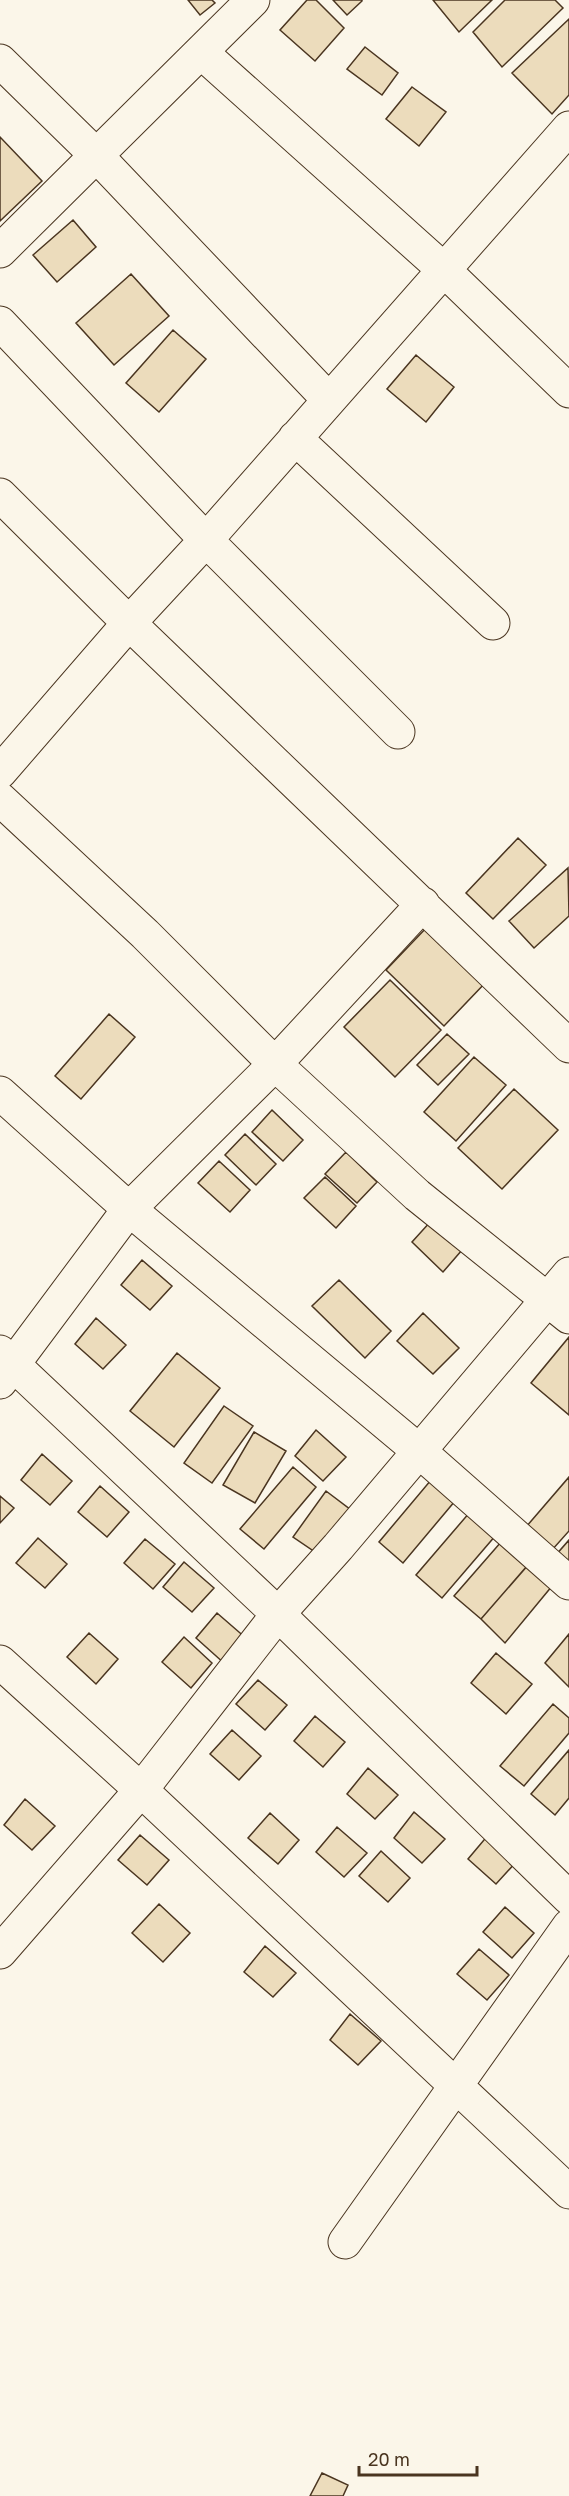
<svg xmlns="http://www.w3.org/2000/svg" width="569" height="2496" font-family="'Golos Text',sans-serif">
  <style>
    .building { fill: #ecdcbc; stroke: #4a3520; stroke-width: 1.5 }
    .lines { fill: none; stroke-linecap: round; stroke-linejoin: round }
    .minor-casing { stroke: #4a3520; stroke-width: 35 }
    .minor { stroke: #fbf6e9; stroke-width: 33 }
  </style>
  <rect width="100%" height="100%" fill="#fbf6e9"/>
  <!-- building -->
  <path class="building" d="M 188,0 L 212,0 L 215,3 L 200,15 Z
    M 307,0 L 316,0 L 344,28 L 315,61 L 280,30 Z
    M 333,0 L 362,0 L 362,1 L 347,15 Z
    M 433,0 L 492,0 L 459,32 Z
    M 505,0 L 555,0 L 563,8 L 502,67 L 473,32 Z
    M 569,19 L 569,95 L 552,114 L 512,73 Z
    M 365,47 L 398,73 L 382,95 L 347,69 Z
    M 412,87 L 446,112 L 419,146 L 386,119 Z
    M 0,137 L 42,181 L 0,221 Z
    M 73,220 L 96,247 L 57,282 L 33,255 Z
    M 131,274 L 169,316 L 114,365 L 76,323 Z
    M 173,330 L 206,359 L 159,412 L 126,383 Z
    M 416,355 L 454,387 L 426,422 L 387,389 Z
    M 518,838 L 546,865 L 493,919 L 466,893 Z
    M 568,868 L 569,916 L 534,948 L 509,921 Z
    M 429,925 L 487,981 L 444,1026 L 386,970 Z
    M 390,980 L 441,1030 L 395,1077 L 344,1027 Z
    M 109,1014 L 135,1037 L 81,1099 L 55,1076 Z
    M 447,1034 L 469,1054 L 438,1085 L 417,1065 Z
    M 474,1057 L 506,1085 L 456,1141 L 424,1112 Z
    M 514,1089 L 558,1130 L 502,1189 L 458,1148 Z
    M 272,1110 L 303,1140 L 283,1161 L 252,1132 Z
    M 245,1134 L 276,1164 L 256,1185 L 225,1155 Z
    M 346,1152 L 377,1182 L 357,1203 L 325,1174 Z
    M 219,1161 L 250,1190 L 230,1212 L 198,1183 Z
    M 325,1177 L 356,1206 L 336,1228 L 304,1198 Z
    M 431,1221 L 462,1250 L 443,1272 L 412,1242 Z
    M 142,1260 L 172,1286 L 150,1310 L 121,1285 Z
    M 339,1280 L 391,1331 L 365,1358 L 312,1306 Z
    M 423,1313 L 459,1348 L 433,1374 L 397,1341 Z
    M 96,1318 L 126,1345 L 103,1369 L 75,1344 Z
    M 569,1337 L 569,1415 L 531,1383 Z
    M 177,1353 L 220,1388 L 174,1447 L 130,1411 Z
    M 224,1406 L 253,1426 L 212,1483 L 184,1463 Z
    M 316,1430 L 346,1457 L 323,1481 L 295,1456 Z
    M 254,1432 L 286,1451 L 255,1503 L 223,1485 Z
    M 42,1454 L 72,1481 L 50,1505 L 21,1480 Z
    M 293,1467 L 316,1487 L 264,1549 L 240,1529 Z
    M 569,1477 L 569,1531 L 552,1550 L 526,1527 Z
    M 431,1480 L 455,1501 L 403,1563 L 379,1542 Z
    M 100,1486 L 129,1512 L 107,1537 L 78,1512 Z
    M 326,1491 L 351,1510 L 318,1554 L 293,1537 Z
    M 0,1496 L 14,1508 L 0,1523 Z
    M 470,1512 L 496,1535 L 442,1598 L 416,1575 Z
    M 508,1534 L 535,1557 L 481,1619 L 454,1596 Z
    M 38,1538 L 67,1564 L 45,1588 L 16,1563 Z
    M 145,1539 L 175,1564 L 153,1589 L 124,1563 Z
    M 569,1540 L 569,1568 L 555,1556 Z
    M 533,1559 L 557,1580 L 505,1643 L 481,1619 Z
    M 184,1562 L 214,1588 L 192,1612 L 163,1587 Z
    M 217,1613 L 247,1639 L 225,1664 L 196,1638 Z
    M 89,1633 L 118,1659 L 96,1684 L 67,1657 Z
    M 569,1634 L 569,1687 L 545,1663 Z
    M 184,1637 L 212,1663 L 191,1688 L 162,1662 Z
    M 496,1653 L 532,1684 L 506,1714 L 471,1683 Z
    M 258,1680 L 287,1705 L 265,1730 L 236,1704 Z
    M 553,1704 L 569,1718 L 569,1733 L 524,1786 L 500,1766 Z
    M 315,1716 L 345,1742 L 323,1767 L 294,1741 Z
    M 232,1730 L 261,1756 L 239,1780 L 210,1754 Z
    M 569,1750 L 569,1798 L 555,1815 L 531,1794 Z
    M 368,1768 L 398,1795 L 375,1819 L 347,1794 Z
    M 25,1799 L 55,1826 L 32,1850 L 4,1825 Z
    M 414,1812 L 445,1839 L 422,1863 L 394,1838 Z
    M 270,1813 L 299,1840 L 278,1864 L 248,1838 Z
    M 337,1827 L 367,1853 L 344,1877 L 316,1852 Z
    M 489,1834 L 518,1860 L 496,1884 L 468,1859 Z
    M 140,1835 L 169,1860 L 147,1885 L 118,1860 Z
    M 381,1851 L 410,1878 L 388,1902 L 359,1876 Z
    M 159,1904 L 190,1933 L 163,1962 L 132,1933 Z
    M 505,1907 L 534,1933 L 512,1958 L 483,1932 Z
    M 265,1946 L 296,1973 L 273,1997 L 244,1972 Z
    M 479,1949 L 509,1975 L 487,2000 L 457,1974 Z
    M 350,2014 L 381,2041 L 358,2065 L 330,2040 Z
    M 322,2473 L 348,2485 L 343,2496 L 310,2496 Z"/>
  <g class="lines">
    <defs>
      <path id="minor" d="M 201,52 L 443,269 L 569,391
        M 0,61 L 96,155 L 329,400
        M 0,251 L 253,0
        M 0,323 L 206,540 L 398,732
        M 295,438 L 493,623
        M 0,495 L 129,623 L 569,1046
        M 0,772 L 129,623 L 206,540 L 569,128
        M 0,799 L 145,934 L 275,1064 L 417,1195 L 569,1317
        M 0,1093 L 129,1209 L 419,1451 L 569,1583
        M 0,1352 L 278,1614 L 569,1898
        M 0,1382 L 129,1209 L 275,1064 L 423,904
        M 0,1662 L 141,1790 L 569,2192
        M 0,1952 L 141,1790 L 278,1614 L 338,1547 L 569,1274
        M 345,2242 L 569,1926"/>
    </defs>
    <!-- minor casing -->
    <use href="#minor" class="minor-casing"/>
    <!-- minor -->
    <use href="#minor" class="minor"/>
  </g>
  <!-- scale -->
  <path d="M359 2466v9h118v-9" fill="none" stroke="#4a3520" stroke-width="3"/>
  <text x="368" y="2466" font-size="18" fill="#4a3520" stroke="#fbf6e9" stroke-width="4.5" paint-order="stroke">20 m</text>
</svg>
